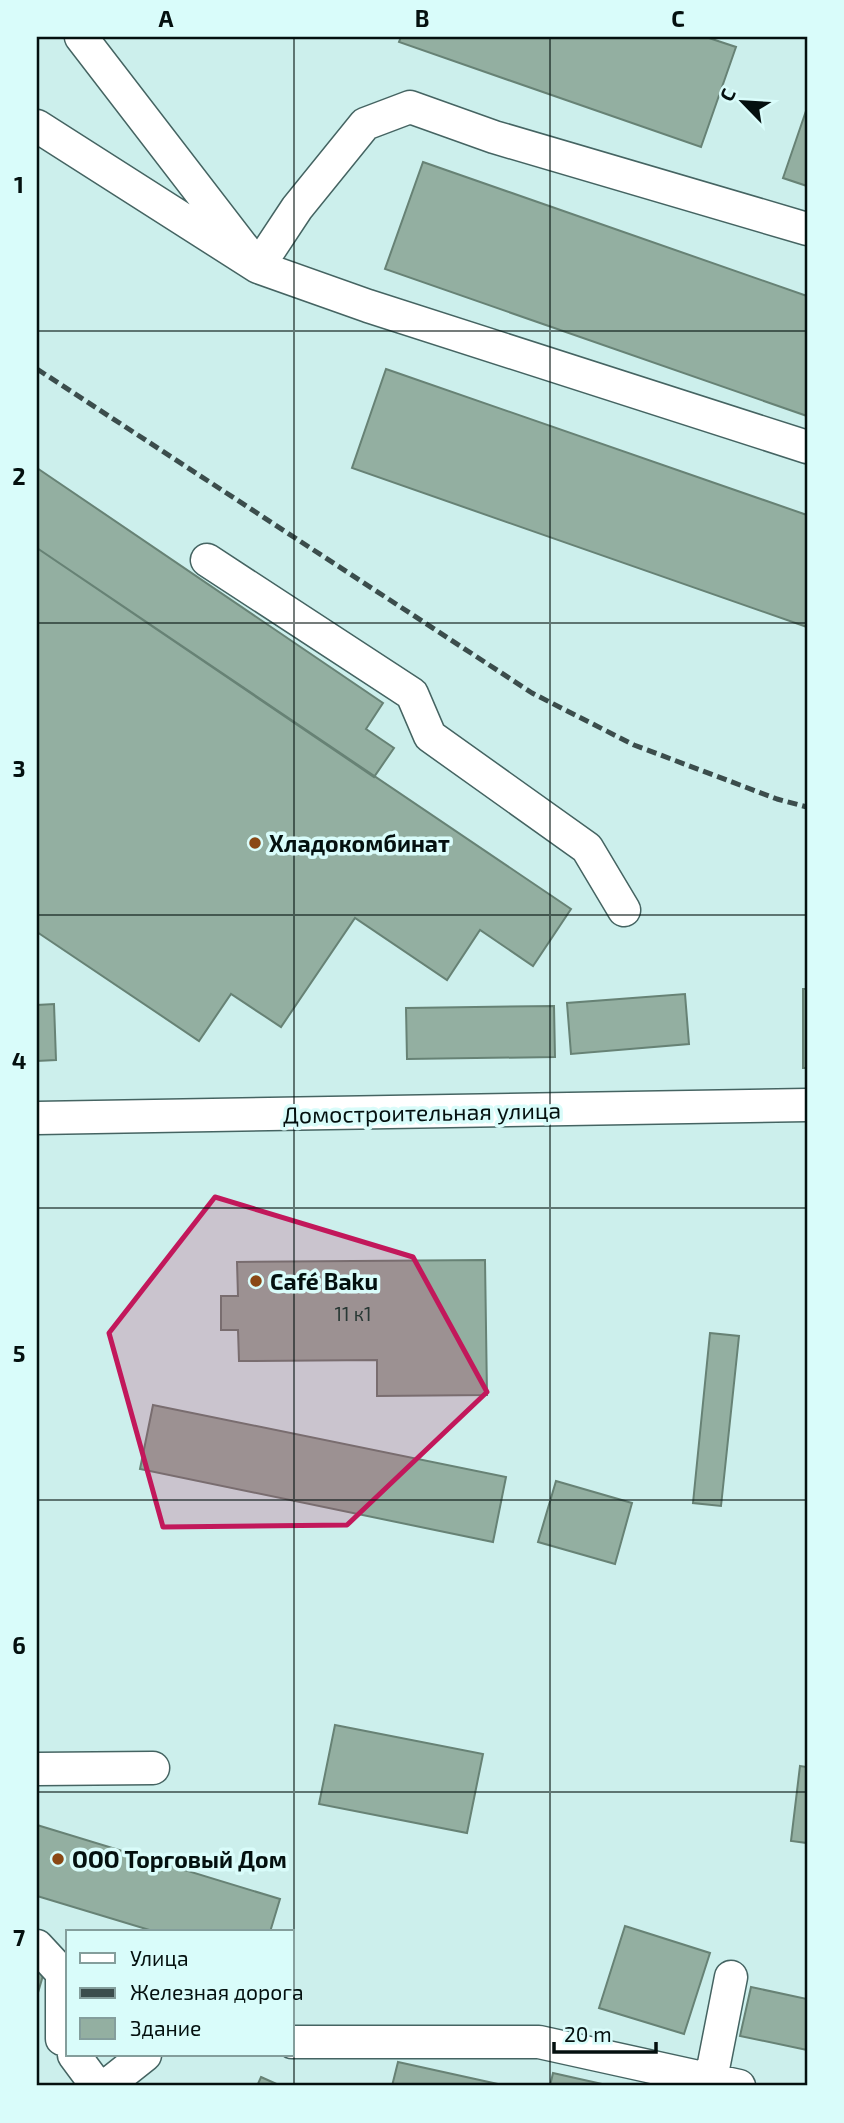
<svg xmlns="http://www.w3.org/2000/svg" width="844" height="2123" font-family="'Exo 2',sans-serif">
  <style>
    .building { fill: #93afa1; stroke: #678275; stroke-width: 2 }
    .lines { fill: none; stroke-linecap: round; stroke-linejoin: round }
    .minor-casing { stroke: #456462; stroke-width: 35 }
    .minor { stroke: #fff; stroke-width: 32 }
    .rail { stroke: #3b4d4c; stroke-width: 5; stroke-dasharray: 10 5; stroke-linecap: butt }
    .marked { fill: #c2185b; fill-opacity: 0.2; stroke: #c2185b; stroke-width: 5; stroke-linejoin: round }
    .grid { fill: none; stroke: #04100f; stroke-width: 2; stroke-opacity: 0.55 }
    .poi-dot { fill: #8a4815; stroke: #d9fcfa; stroke-width: 2.5 }
    .labels { text-anchor: middle; dominant-baseline: central; stroke-width: 7; stroke-linejoin: round; paint-order: stroke }
    .number-label { font-size: 19px; fill: #283834 }
    .poi-label { font-size: 23px; font-weight: bold; fill: #04100f; stroke: #d9fcfa; text-anchor: start }
    .street-label { font-size: 23px; fill: #04100f; stroke: #d9fcfa }
    .neatline { fill: none; stroke: #04100f; stroke-width: 2.5 }
    .grid-label { font-size: 23px; text-anchor: middle; font-weight: bold; fill: #04100f }
  </style>
  <rect width="100%" height="100%" fill="#ccefec"/>
  <!-- building -->
  <path class="building" d="M 401,37 L 706,37 L 736,47 L 701,147 L 399,42 Z
    M 807,108 L 807,186 L 783,178 Z
    M 423,162 L 807,296 L 807,416 L 385,269 Z
    M 386,369 L 807,515 L 807,627 L 352,468 Z
    M 37,468 L 383,703 L 366,729 L 394,748 L 374,777 L 37,548 Z
    M 37,548 L 571,909 L 533,966 L 480,930 L 447,980 L 355,918 L 281,1027 L 231,994 L 199,1041 L 37,932 Z
    M 803,989 L 807,989 L 807,1068 L 803,1068 Z
    M 685,994 L 689,1044 L 571,1054 L 567,1003 Z
    M 54,1004 L 56,1060 L 37,1061 L 37,1005 Z
    M 554,1006 L 555,1057 L 407,1059 L 406,1008 Z
    M 485,1260 L 487,1395 L 377,1396 L 377,1360 L 239,1361 L 238,1330 L 221,1330 L 221,1296 L 238,1296 L 237,1262 Z
    M 710,1333 L 739,1336 L 721,1506 L 693,1503 Z
    M 153,1405 L 506,1477 L 493,1542 L 140,1469 Z
    M 556,1481 L 632,1503 L 615,1564 L 538,1542 Z
    M 335,1725 L 483,1754 L 467,1833 L 319,1804 Z
    M 800,1766 L 807,1767 L 807,1843 L 791,1841 Z
    M 37,1825 L 280,1899 L 270,1932 L 156,1932 L 37,1896 Z
    M 625,1926 L 710,1953 L 684,2034 L 599,2008 Z
    M 37,1969 L 44,1972 L 37,1996 Z
    M 751,1987 L 807,1999 L 807,2050 L 740,2036 Z
    M 398,2062 L 507,2086 L 392,2086 Z
    M 553,2073 L 611,2086 L 550,2086 Z
    M 261,2077 L 281,2086 L 257,2086 Z"/>
  <g class="lines">
    <defs>
      <path id="minor" d="M 81,37 L 258,267 L 368,306 L 807,447
        M 37,126 L 258,267 L 297,208 L 365,124 L 410,107 L 494,137 L 807,229
        M 207,560 L 412,694 L 430,736 L 587,848 L 624,910
        M 37,1118 L 807,1105
        M 37,1769 L 153,1768
        M 37,1946 L 62,1973 L 62,2039
        M 292,2042 L 539,2042 L 739,2086
        M 74,2055 L 97,2086
        M 711,2079 L 731,1977
        M 106,2086 L 145,2055"/>
    </defs>
    <!-- minor casing -->
    <use href="#minor" class="minor-casing"/>
    <!-- minor -->
    <use href="#minor" class="minor"/>
    <!-- rail -->
    <path class="rail" d="M 37,369 L 532,693 L 634,745 L 777,799 L 807,807"/>
  </g>
  <!-- marked area -->
  <path class="marked" d="M 215,1197 L 413,1257 L 487,1392 L 347,1525 L 163,1527 L 109,1333 Z"/>
  <!-- grid -->
  <path class="grid" d="M 294,37 L 294,2086M 550,37 L 550,2086M 37,331 L 807,331M 37,623 L 807,623M 37,915 L 807,915M 37,1208 L 807,1208M 37,1500 L 807,1500M 37,1792 L 807,1792"/>
  <!-- markers -->
  <g class="poi-dot">
    <circle cx="255" cy="843" r="7"/>
    <circle cx="256" cy="1281" r="7"/>
    <circle cx="58" cy="1859" r="7"/>
  </g>
  <g class="labels">
    <!-- number labels -->
    <g class="number-label">
      <text x="353" y="1313">11 к1</text>
    </g>
    <!-- poi labels -->
    <g class="poi-label">
      <text x="269" y="843">Хладокомбинат</text>
      <text x="270" y="1281">Café Baku</text>
      <text x="72" y="1859">ООО Торговый Дом</text>
    </g>
    <!-- street labels -->
    <g class="street-label">
      <text transform="translate(422 1112) rotate(-1)">Домостроительная улица</text>
    </g>
  </g>
  <!-- border -->
  <rect width="844" height="2123" fill="none" stroke="#d9fcfa" stroke-width="77"/>
  <!-- legend -->
  <rect x="66" y="1930" width="228" height="126" fill="#d9fcfa" stroke="#849e9c" stroke-width="2"/>
  <rect x="80" y="1953" width="35" height="10" fill="#ffffff" stroke="#849e9c" stroke-width="2"/>
  <text x="130" y="1966" font-size="21" fill="#04100f">Улица</text>
  <rect x="80" y="1988" width="35" height="10" fill="#3b4d4c" stroke="#849e9c" stroke-width="2"/>
  <text x="130" y="2000" font-size="21" fill="#04100f">Железная дорога</text>
  <rect x="80" y="2018" width="35" height="21" fill="#93afa1" stroke="#849e9c" stroke-width="2"/>
  <text x="130" y="2036" font-size="21" fill="#04100f">Здание</text>
  <!-- north arrow -->
  <g transform="translate(743 102) rotate(295)" stroke="#d9fcfa" stroke-width="5" paint-order="stroke">
  <path d="M0-5L12 26L0 18L-12 26Z" fill="#04100f"/>
  <text y="-10" font-size="19" font-weight="bold" text-anchor="middle" fill="#04100f">С</text>
  </g>
  <!-- scale -->
  <path d="M554 2042v10h102v-10" fill="none" stroke="#04100f" stroke-width="3.5"/>
  <text x="564" y="2042" font-size="21" fill="#04100f" stroke="#d9fcfa" stroke-width="5" paint-order="stroke">20 m</text>
  <rect x="38" y="38" width="768" height="2046" class="neatline"/>
  <g class="grid-label">
    <text x="166" y="27">A</text>
    <text x="422" y="27">B</text>
    <text x="678" y="27">C</text>
    <text x="19" y="193">1</text>
    <text x="19" y="485">2</text>
    <text x="19" y="777">3</text>
    <text x="19" y="1069">4</text>
    <text x="19" y="1362">5</text>
    <text x="19" y="1654">6</text>
    <text x="19" y="1946">7</text>
  </g>
</svg>
